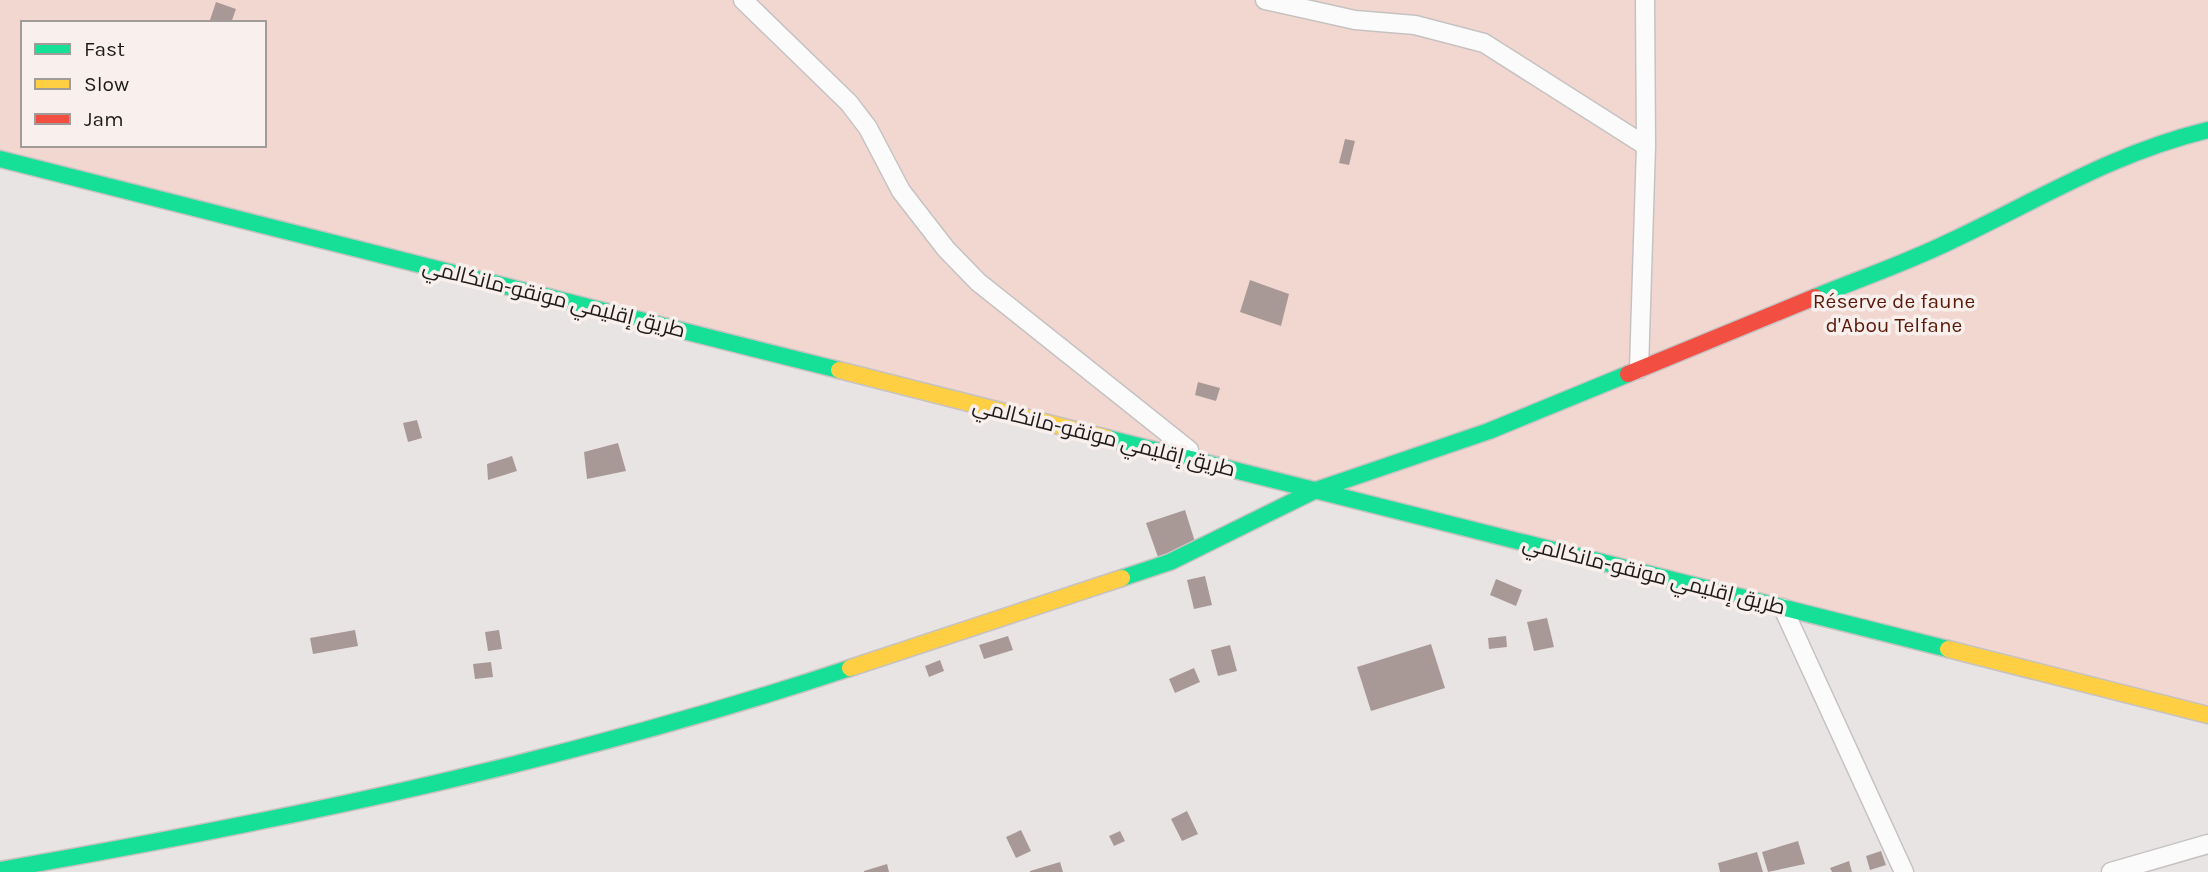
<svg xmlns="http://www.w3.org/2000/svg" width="2208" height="872" font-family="Karla,Cairo,sans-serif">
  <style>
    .green { fill: #f2d7d1; fill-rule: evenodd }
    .building { fill: #a99996 }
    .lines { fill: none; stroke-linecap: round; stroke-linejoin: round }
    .street-casing { stroke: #c6c2c2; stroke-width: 21 }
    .fast-casing { stroke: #c6c2c2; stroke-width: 19 }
    .slow-casing { stroke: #c6c2c2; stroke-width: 19 }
    .jam-casing { stroke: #c6c2c2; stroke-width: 19 }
    .street { stroke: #fcfbfb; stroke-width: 18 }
    .fast { stroke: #16e098; stroke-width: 16 }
    .slow { stroke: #ffcf43; stroke-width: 16 }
    .jam { stroke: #f24e42; stroke-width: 16 }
    .labels { text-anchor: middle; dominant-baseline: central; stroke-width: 7; stroke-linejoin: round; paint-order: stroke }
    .street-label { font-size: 21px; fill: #1e1b1a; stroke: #f9f0ee }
    .park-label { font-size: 21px; fill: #5b190a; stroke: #f9f0ee }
  </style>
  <rect width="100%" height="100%" fill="#e9e4e4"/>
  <!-- green -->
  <path class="green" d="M 0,0 L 2208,0 L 2208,715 L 0,159 ZM 23,23 L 264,23 L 264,145 L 23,145 Z"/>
  <!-- building -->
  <path class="building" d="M 216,2 L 236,9 L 231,23 L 209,23 Z
    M 1345,139 L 1355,141 L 1349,165 L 1339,163 Z
    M 1250,280 L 1289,294 L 1281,326 L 1240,312 Z
    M 1198,382 L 1220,388 L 1216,401 L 1195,395 Z
    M 417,420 L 422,438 L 408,442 L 403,423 Z
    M 618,443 L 626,471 L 587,479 L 584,452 Z
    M 512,456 L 517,471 L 488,480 L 487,464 Z
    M 1185,510 L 1197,548 L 1159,560 L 1146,523 Z
    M 1205,576 L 1212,605 L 1194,609 L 1187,580 Z
    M 1496,579 L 1522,590 L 1516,606 L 1490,595 Z
    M 1547,618 L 1554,647 L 1534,651 L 1527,622 Z
    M 355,630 L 358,646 L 313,654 L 310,638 Z
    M 499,630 L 502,649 L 488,651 L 485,632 Z
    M 1008,636 L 1013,650 L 984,659 L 979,645 Z
    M 1506,636 L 1507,647 L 1489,649 L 1488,638 Z
    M 1431,644 L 1445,688 L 1371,711 L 1357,667 Z
    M 1230,645 L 1237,671 L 1218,676 L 1211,650 Z
    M 940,660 L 944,671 L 929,677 L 925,666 Z
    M 491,662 L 493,677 L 475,679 L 473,664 Z
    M 1194,668 L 1200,682 L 1175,693 L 1169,679 Z
    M 1187,811 L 1198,834 L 1182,841 L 1171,819 Z
    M 1021,830 L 1031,851 L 1016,858 L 1006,837 Z
    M 1120,831 L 1125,841 L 1114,846 L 1109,836 Z
    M 1798,841 L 1805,864 L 1768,872 L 1762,852 Z
    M 1881,851 L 1886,865 L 1870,870 L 1866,856 Z
    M 1757,852 L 1763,872 L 1720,872 L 1718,863 Z
    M 1849,861 L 1852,872 L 1832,872 L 1830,868 Z
    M 1060,862 L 1063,872 L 1030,872 L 1030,871 Z
    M 887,864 L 889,872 L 864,872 L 864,871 Z"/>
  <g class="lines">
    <defs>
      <path id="street" d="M 743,0 L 849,103 L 868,128 L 901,191 L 946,249 L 978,282 L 1189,450
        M 1265,0 L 1355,20 L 1415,25 L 1484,43 L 1646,146
        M 1639,369 L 1646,146 L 1645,0
        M 1783,608 L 1904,872
        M 2111,872 L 2208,844"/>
      <path id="fast" d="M 0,159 L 839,370
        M 1815,297 C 1861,278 1909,262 1953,240 C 2040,199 2113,153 2208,130
        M 1107,438 L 1948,649
        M 1122,578 L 1170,562 L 1316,490 L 1489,431 L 1628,374
        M 0,870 C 287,820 573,760 850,668"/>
      <path id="slow" d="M 839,370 L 1107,438
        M 1948,649 L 2208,715
        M 850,668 L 1122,578"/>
      <path id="jam" d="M 1628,374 L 1815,297"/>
    </defs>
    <!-- street casing -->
    <use href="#street" class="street-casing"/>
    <!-- fast casing -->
    <use href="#fast" class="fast-casing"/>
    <!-- slow casing -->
    <use href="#slow" class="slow-casing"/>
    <!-- jam casing -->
    <use href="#jam" class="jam-casing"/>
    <!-- street -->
    <use href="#street" class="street"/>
    <!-- fast -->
    <use href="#fast" class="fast"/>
    <!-- slow -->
    <use href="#slow" class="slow"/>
    <!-- jam -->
    <use href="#jam" class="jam"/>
  </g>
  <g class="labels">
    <!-- street labels -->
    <g class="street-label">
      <text transform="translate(554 298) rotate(14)">طريق إقليمي مونقو-مانكالمي</text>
      <text transform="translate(1104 437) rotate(14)">طريق إقليمي مونقو-مانكالمي</text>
      <text transform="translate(1654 575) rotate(14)">طريق إقليمي مونقو-مانكالمي</text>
    </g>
    <!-- park labels -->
    <g class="park-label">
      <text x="1894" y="301">Réserve de faune<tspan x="1894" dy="24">d'Abou Telfane</tspan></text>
    </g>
  </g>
  <!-- legend -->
  <rect x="21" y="21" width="245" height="126" fill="#f9f0ee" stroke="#a19b99" stroke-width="2"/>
  <rect x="35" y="44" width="35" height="10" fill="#16e098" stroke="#a19b99" stroke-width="2"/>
  <text x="84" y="56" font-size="21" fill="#1e1b1a">Fast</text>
  <rect x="35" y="79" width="35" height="10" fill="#ffcf43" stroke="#a19b99" stroke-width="2"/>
  <text x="84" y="91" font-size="21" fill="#1e1b1a">Slow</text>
  <rect x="35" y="114" width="35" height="10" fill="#f24e42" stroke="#a19b99" stroke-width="2"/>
  <text x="84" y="126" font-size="21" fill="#1e1b1a">Jam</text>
</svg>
